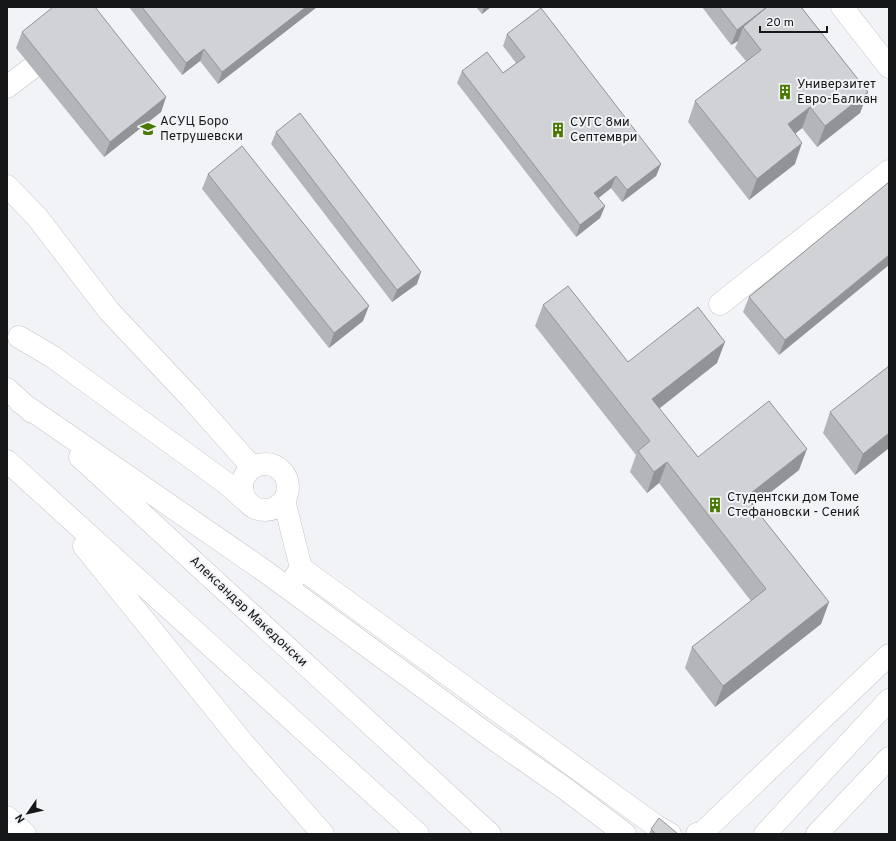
<svg xmlns="http://www.w3.org/2000/svg" width="896" height="841" font-family="Overpass,sans-serif">
  <style>
    .lines { fill: none; stroke-linecap: round; stroke-linejoin: round }
    .minor-casing { stroke: #c5c5ca; stroke-width: 23 }
    .minor { stroke: #fff; stroke-width: 22 }
    .wall { fill: #b4b5b8 }
    .shaded-wall { fill: #929396 }
    .building { fill: #d1d2d6; stroke: #929396 }
    .labels { text-anchor: middle; dominant-baseline: central; stroke-width: 4; stroke-linejoin: round; paint-order: stroke }
    .poi-label { font-size: 13px; fill: #161718; stroke: #f2f3f7; text-anchor: start }
    .street-label { font-size: 13px; fill: #161718; stroke: #f2f3f7 }
  </style>
  <rect width="100%" height="100%" fill="#f2f3f7"/>
  <g class="lines">
    <defs>
      <path id="minor" d="M 842,7 L 889,67
        M 7,87 L 32,68
        M 7,186 L 37,217 L 109,311 L 190,397 L 252,467
        M 720,304 L 889,171
        M 19,337 L 53,357 L 226,483 L 245,500
        M 7,389 L 32,412
        M 20,402 L 266,572 L 491,737 L 567,790 L 625,834
        M 80,457 L 490,834
        M 7,461 L 418,834
        M242 487a23 23 0 1 1 46 0a23 23 0 1 1-46 0Z
        M 284,500 L 301,568 L 293,580
        M 84,546 L 243,743 L 323,834
        M 301,568 L 656,826 L 670,834
        M 7,817 L 25,834
        M 697,834 L 703,832 L 889,655
        M 765,834 L 889,700
        M 817,834 L 889,758"/>
    </defs>
    <!-- minor casing -->
    <use href="#minor" class="minor-casing"/>
    <!-- minor -->
    <use href="#minor" class="minor"/>
  </g>
  <!-- wall -->
  <path class="wall" d="M 129,7 L 317,7 L 218,84 L 200,61 L 182,75 Z
    M 476,7 L 491,7 L 482,14 Z
    M 702,7 L 801,7 L 868,92 L 860,113 L 817,147 L 802,128 L 795,134 L 795,164 L 749,200 L 688,122 L 695,101 L 746,61 L 735,48 L 738,41 L 731,45 Z
    M 22,32 L 166,97 L 161,112 L 104,157 L 16,48 Z
    M 507,34 L 661,164 L 656,176 L 622,202 L 611,188 L 598,198 L 605,206 L 600,218 L 576,237 L 457,83 L 462,71 L 503,73 L 516,63 L 503,46 Z
    M 276,132 L 417,284 L 392,302 L 271,144 Z
    M 208,174 L 363,321 L 329,348 L 202,189 Z
    M 889,182 L 779,355 L 743,312 L 749,297 Z
    M 543,305 L 628,362 L 717,363 L 659,409 L 698,457 L 799,470 L 753,506 L 829,602 L 821,624 L 715,707 L 685,668 L 692,647 L 751,601 L 659,483 L 647,493 L 630,472 L 636,455 L 535,326 Z
    M 830,412 L 889,448 L 855,475 L 823,433 Z
    M 651,829 L 678,834 L 649,834 Z"/>
  <!-- shaded-wall -->
  <path class="shaded-wall" d="M 306,7 L 317,7 L 218,84 L 222,72 Z
    M 484,7 L 491,7 L 482,14 Z
    M 767,7 L 743,27 L 738,41 L 731,45 L 737,30 Z
    M 204,49 L 200,61 L 182,75 L 186,63 Z
    M 868,92 L 860,113 L 817,147 L 825,126 Z
    M 166,97 L 161,112 L 104,157 L 110,142 Z
    M 810,107 L 802,128 L 780,146 L 788,124 Z
    M 802,143 L 795,164 L 749,200 L 757,179 Z
    M 661,164 L 656,176 L 622,202 L 627,190 Z
    M 616,176 L 611,188 L 590,205 L 594,193 Z
    M 605,206 L 600,218 L 576,237 L 580,225 Z
    M 889,255 L 889,265 L 779,355 L 785,340 Z
    M 421,272 L 417,284 L 392,302 L 397,290 Z
    M 369,306 L 363,321 L 329,348 L 334,333 Z
    M 725,342 L 717,363 L 644,420 L 652,399 Z
    M 889,433 L 889,448 L 855,475 L 863,454 Z
    M 807,449 L 799,470 L 738,518 L 746,497 Z
    M 667,462 L 659,483 L 647,493 L 654,472 Z
    M 829,602 L 821,624 L 715,707 L 723,686 Z"/>
  <!-- building -->
  <path class="building" d="M 53,7 L 95,7 L 166,97 L 110,142 L 22,32 Z
    M 142,7 L 306,7 L 222,72 L 204,49 L 186,63 Z
    M 719,7 L 767,7 L 737,30 Z
    M 767,7 L 801,7 L 868,92 L 825,126 L 810,107 L 788,124 L 802,143 L 757,179 L 695,101 L 761,50 L 743,27 Z
    M 541,8 L 661,164 L 627,190 L 616,176 L 594,193 L 605,206 L 580,225 L 462,71 L 487,52 L 503,73 L 525,57 L 507,34 Z
    M 300,113 L 421,272 L 397,290 L 276,132 Z
    M 242,146 L 369,306 L 334,333 L 208,174 Z
    M 889,182 L 889,255 L 785,340 L 749,297 Z
    M 568,286 L 628,362 L 698,307 L 725,342 L 652,399 L 698,457 L 769,401 L 807,449 L 746,497 L 829,602 L 723,686 L 692,647 L 766,589 L 667,462 L 654,472 L 638,451 L 650,441 L 543,305 Z
    M 889,366 L 889,433 L 863,454 L 830,412 Z
    M 659,818 L 678,834 L 656,834 L 651,829 Z"/>
  <!-- icons -->
  <defs>
    <symbol id="building-bare" viewBox="-9 -9 18 18"><path d="M-4-6H4V6H1V3H-1V6H-4ZM-2.5-4.3h1.7v1.8h-1.7ZM.8-4.3h1.7v1.8H.8ZM-2.5-1h1.7V.8h-1.7ZM.8-1h1.7V.8H.8Z" fill="#497900" stroke="#f2f3f7" stroke-width="2.5" paint-order="stroke"/></symbol>
    <symbol id="school-bare" viewBox="-9 -9 18 18"><path d="M0-5L7-2L0 1L-7-2ZM-4 1L0 2.5L4 1V4Q0 6-4 4Z" fill="#497900" stroke="#f2f3f7" stroke-width="2.5" paint-order="stroke"/></symbol>
  </defs>
  <g fill-rule="evenodd">
    <use href="#building-bare" x="774" y="81" width="22" height="22"/>
    <use href="#school-bare" x="137" y="118" width="22" height="22"/>
    <use href="#building-bare" x="547" y="119" width="22" height="22"/>
    <use href="#building-bare" x="704" y="494" width="22" height="22"/>
  </g>
  <g class="labels">
    <!-- poi labels -->
    <g class="poi-label">
      <text x="797" y="85">Универзитет<tspan x="797" dy="15">Евро-Балкан</tspan></text>
      <text x="160" y="122">АСУЦ Боро<tspan x="160" dy="15">Петрушевски</tspan></text>
      <text x="570" y="123">СУГС 8ми<tspan x="570" dy="15">Септември</tspan></text>
      <text x="727" y="498">Студентски дом Томе<tspan x="727" dy="15">Стефановски - Сениќ</tspan></text>
    </g>
    <!-- street labels -->
    <g class="street-label">
      <text transform="translate(248 612) rotate(43)">Александар Македонски</text>
    </g>
  </g>
  <!-- border -->
  <rect width="896" height="841" fill="none" stroke="#161718" stroke-width="16"/>
  <!-- north arrow -->
  <g transform="translate(28 813) rotate(236)" stroke="#f2f3f7" stroke-width="3" paint-order="stroke">
  <path d="M0-3L7 15L0 10L-7 15Z" fill="#161718"/>
  <text y="-6" font-size="11" font-weight="bold" text-anchor="middle" fill="#161718">N</text>
  </g>
  <!-- scale -->
  <path d="M760 26v6h67v-6" fill="none" stroke="#161718" stroke-width="2"/>
  <text x="766" y="26" font-size="12" fill="#161718" stroke="#f2f3f7" stroke-width="3" paint-order="stroke">20 m</text>
</svg>
